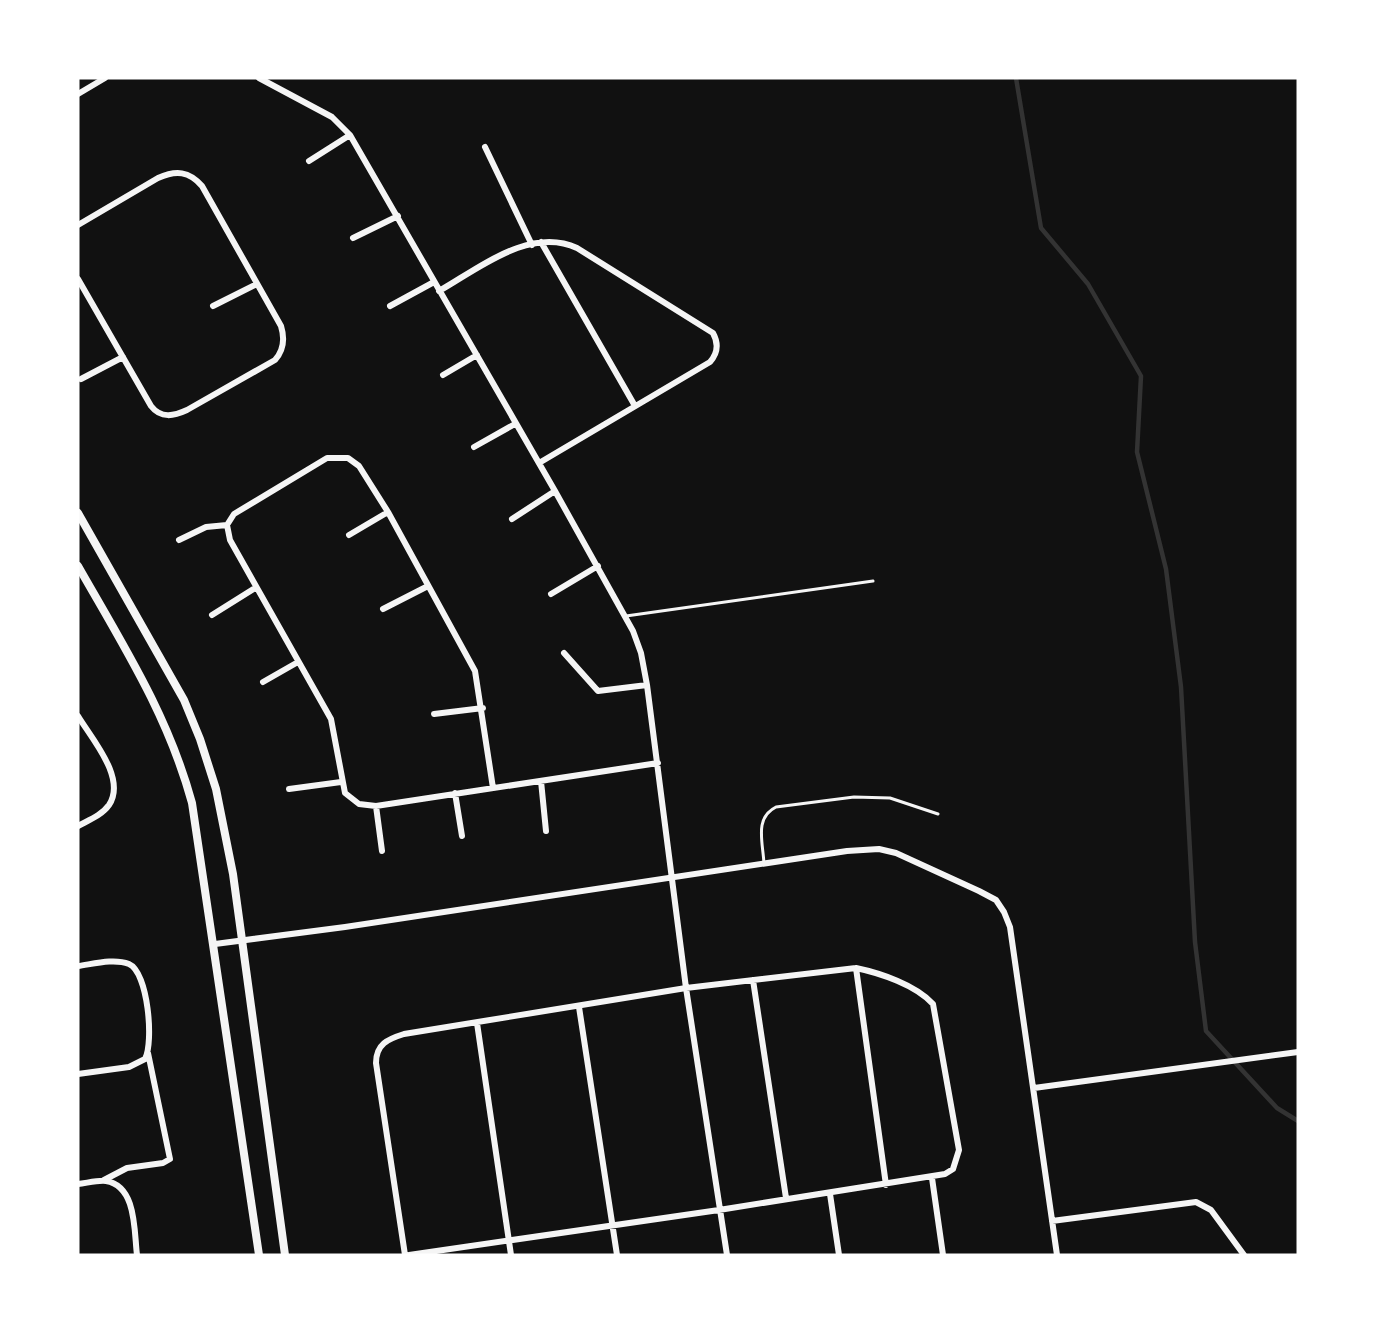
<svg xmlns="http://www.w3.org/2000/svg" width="1376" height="1333" font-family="'Source Sans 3',sans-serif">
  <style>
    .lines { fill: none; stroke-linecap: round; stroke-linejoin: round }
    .stream { stroke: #333; stroke-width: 4.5 }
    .service { stroke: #f5f5f5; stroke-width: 3 }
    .minor { stroke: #f5f5f5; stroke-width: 6 }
    .tertiary { stroke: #f5f5f5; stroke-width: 8 }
  </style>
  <rect width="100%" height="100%" fill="#111"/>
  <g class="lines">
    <!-- stream -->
    <path class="stream" d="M 1016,78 L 1041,228 L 1088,284 L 1141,376 L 1137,452 L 1166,569 L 1181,687 L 1195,942 L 1206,1031 L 1277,1108 L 1298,1121"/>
    <!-- service -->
    <path class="service" d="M 626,616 L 873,581
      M 764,864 C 763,842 754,818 776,807 L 854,797 L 890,798 L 938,814"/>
    <!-- minor -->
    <path class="minor" d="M 259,78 L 332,117 L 350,135 L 555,491 L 633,631 L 641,653 L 647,685 L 686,988 L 727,1255
      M 78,94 L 105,78
      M 485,147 L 532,245
      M 309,161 L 350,135
      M 78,225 L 158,178 C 176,170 189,171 202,186 L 281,326 C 285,339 284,350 275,360 L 187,410 C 174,416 161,419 151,406 L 78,279
      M 353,238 L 398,216
      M 541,242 L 635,406
      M 439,291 C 478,269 530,226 577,248 L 713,333 C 719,344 718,353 710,362 L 539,463
      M 213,306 L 257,284
      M 390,306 L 434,282
      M 443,375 L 477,355
      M 81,379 L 123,357
      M 474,447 L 515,424
      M 512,519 L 555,491
      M 349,535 L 388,512
      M 179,540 L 206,527 L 227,525
      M 551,594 L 598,566
      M 383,609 L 428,586
      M 212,615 L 255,588
      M 564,653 L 598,691 L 647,685
      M 263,682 L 298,662
      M 434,714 L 483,708
      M 78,716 C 91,738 127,778 109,805 C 102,815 89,820 78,826
      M 541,781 L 546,831
      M 493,788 L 475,671 L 388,512 L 359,466 L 348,458 L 327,458 L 234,514 L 227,525 L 230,540 L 331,719 L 345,793 L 359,804 L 376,806 L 658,763
      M 289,789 L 341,782
      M 455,793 L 462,836
      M 376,806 L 382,851
      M 215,944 L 345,927 L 847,851 L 879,849 L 896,853 L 979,891 L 996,900 L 1004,912 L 1010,927 L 1057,1255
      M 78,966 C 93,964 114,958 129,964 C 148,972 154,1042 145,1059 L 129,1067 L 78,1074
      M 856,968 L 886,1185
      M 753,980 L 786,1198
      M 579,1007 L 617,1255
      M 477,1023 L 511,1255
      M 1034,1088 L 1298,1052
      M 932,1178 L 943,1255
      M 104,1180 L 127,1168 L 163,1163 L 170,1159 L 148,1053
      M 78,1184 C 87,1183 98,1180 106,1181 C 137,1186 134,1232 137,1255
      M 830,1194 L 839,1255
      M 1052,1221 L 1196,1202 L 1211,1210 L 1244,1255
      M 405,1255 L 376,1063 C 376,1044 388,1039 404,1034 L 686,988 L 856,968 C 880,973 916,985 933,1004 L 959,1150 L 953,1169 L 945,1174 L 719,1210 L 409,1255"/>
    <!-- tertiary -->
    <path class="tertiary" d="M 78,513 L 184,700 L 200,739 L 216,789 L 233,874 L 285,1255
      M 78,566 C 123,645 168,715 192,803 L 259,1255"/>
  </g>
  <!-- border -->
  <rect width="1376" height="1333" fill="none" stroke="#ffffff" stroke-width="159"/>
</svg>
